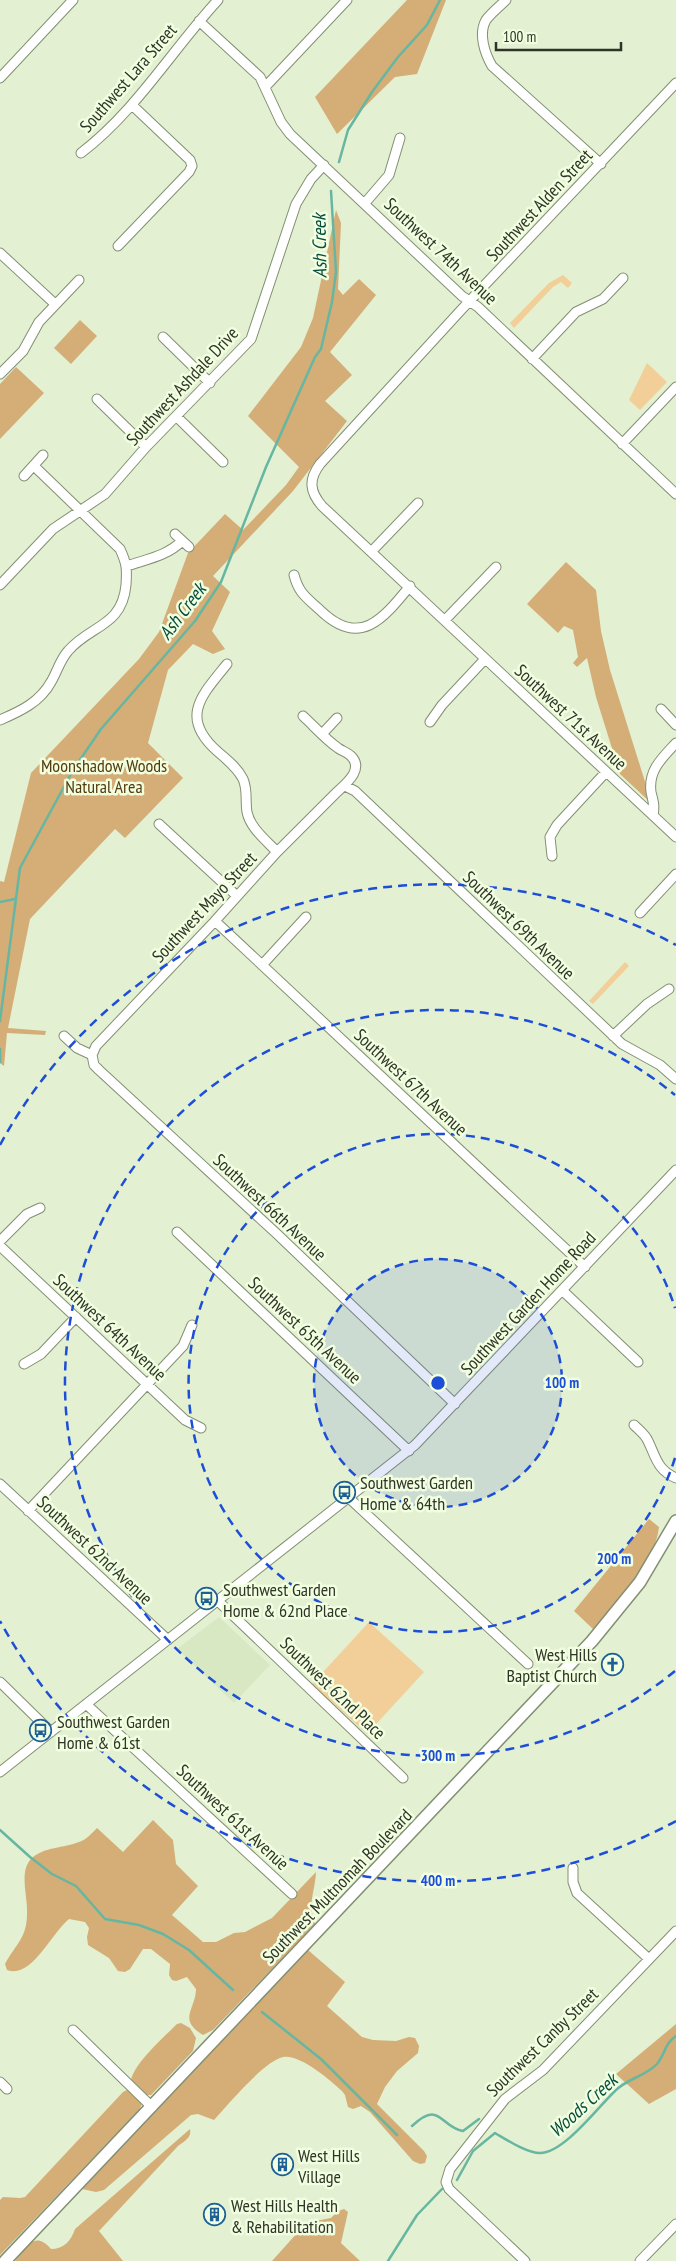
<svg xmlns="http://www.w3.org/2000/svg" width="676" height="2261" font-family="'PT Sans Narrow',sans-serif">
  <style>
    .built { fill: #d8e8c3 }
    .green { fill: #f2cf99 }
    .forest { fill: #d4ae76 }
    .lines { fill: none; stroke-linecap: round; stroke-linejoin: round }
    .stream { stroke: #66b6a1; stroke-width: 2.5 }
    .minor-casing { stroke: #838f73; stroke-width: 11 }
    .major-casing { stroke: #838f73; stroke-width: 14 }
    .minor { stroke: #fff; stroke-width: 9 }
    .major { stroke: #fff; stroke-width: 11 }
    .ring { fill: none; stroke: #1d4ed8; stroke-width: 2.5; stroke-dasharray: 9 6 }
    .labels { text-anchor: middle; dominant-baseline: central; stroke-width: 5; stroke-linejoin: round; paint-order: stroke }
    .street-label { font-size: 18px; fill: #2f3428; stroke: #f1fedf }
    .park-label { font-size: 18px; fill: #543b0d; stroke: #f1fedf }
    .poi-label { font-size: 18px; fill: #2f3428; stroke: #f1fedf; text-anchor: start }
    .water-label { font-size: 19px; font-style: italic; fill: #064e40; stroke: #f1fedf }
    .centre { fill: #1d4ed8; stroke: #f1fedf; stroke-width: 2.5 }
    .ring-label { font-size: 15px; text-anchor: middle; font-weight: bold; fill: #1d4ed8; stroke: #f1fedf; stroke-width: 5; stroke-linejoin: round; paint-order: stroke }
  </style>
  <rect width="100%" height="100%" fill="#e3f0d2"/>
  <!-- built -->
  <path class="built" d="M 219,1617 L 270,1665 L 234,1703 L 177,1649 Z"/>
  <!-- green -->
  <path class="green" d="M 563,275 L 572,283 L 568,288 L 561,282 L 553,287 L 514,328 L 510,323 L 549,283 Z
    M 647,363 L 667,382 L 640,410 L 629,400 Z
    M 625,962 L 629,966 L 593,1004 L 589,1001 Z
    M 369,1622 L 424,1672 L 367,1734 L 312,1684 Z"/>
  <!-- forest -->
  <path class="forest" d="M 407,0 L 446,0 L 417,74 L 395,77 L 337,134 L 315,97 Z
    M 336,210 L 341,223 L 338,289 L 343,295 L 359,279 L 376,295 L 330,352 L 352,375 L 325,401 L 347,421 L 293,491 L 213,576 L 230,592 L 212,631 L 225,649 L 213,654 L 193,644 L 168,670 L 148,743 L 183,778 L 125,838 L 115,829 L 30,919 L 8,1028 L 46,1031 L 45,1035 L 7,1033 L 4,1066 L 0,1063 L 0,881 L 4,882 L 31,773 L 139,659 L 159,632 L 188,553 L 225,514 L 243,530 L 286,485 L 299,467 L 248,416 L 301,347 L 313,318 Z
    M 80,320 L 97,336 L 71,364 L 54,348 Z
    M 16,367 L 44,393 L 0,439 L 0,384 Z
    M 566,562 L 596,590 L 601,631 L 610,670 L 652,804 L 620,774 L 596,697 L 587,658 L 577,667 L 573,663 L 578,657 L 573,630 L 564,626 L 558,633 L 527,604 Z
    M 649,1519 L 659,1527 C 655,1564 617,1602 593,1629 L 574,1611 Z
    M 153,1820 L 173,1840 L 176,1864 L 198,1886 L 172,1915 L 203,1942 L 216,1942 L 234,1933 L 245,1932 L 272,1918 L 316,1872 C 315,1893 307,1903 315,1924 L 213,2030 L 203,2035 C 177,2019 196,2009 196,1989 L 187,1977 L 176,1981 L 172,1980 L 169,1975 L 170,1964 L 151,1949 L 143,1949 L 130,1969 L 125,1972 L 118,1971 L 109,1958 L 88,1945 L 87,1937 L 89,1928 L 85,1922 L 69,1919 C 53,1931 31,1980 7,1970 L 5,1964 C 17,1942 28,1938 27,1909 C 27,1893 19,1870 32,1858 C 44,1847 64,1848 79,1842 C 86,1840 92,1833 97,1828 L 123,1852 Z
    M 308,1950 L 345,1982 L 327,2006 L 362,2037 L 373,2040 L 396,2041 L 409,2037 L 415,2038 L 419,2046 L 418,2053 L 397,2071 L 385,2087 L 377,2104 L 424,2151 L 427,2156 L 425,2163 L 420,2164 L 413,2161 L 370,2112 L 361,2106 L 353,2109 L 348,2107 L 345,2095 L 342,2091 C 330,2080 300,2054 283,2057 C 264,2061 228,2105 214,2120 L 198,2114 L 191,2115 L 104,2190 L 96,2192 L 82,2189 Z
    M 181,2023 L 190,2028 L 196,2038 L 193,2051 L 151,2095 L 147,2095 L 131,2082 C 131,2066 165,2036 177,2024 Z
    M 676,2024 L 676,2089 L 649,2104 L 616,2074 Z
    M 129,2089 L 142,2100 L 142,2104 L 139,2110 L 0,2255 L 0,2200 L 3,2197 L 20,2198 L 25,2197 L 123,2092 Z
    M 190,2129 C 192,2138 184,2141 178,2146 L 99,2231 L 123,2261 L 15,2261 C 27,2247 34,2230 51,2249 C 64,2249 71,2241 75,2229 Z
    M 344,2209 L 348,2212 L 341,2243 L 360,2261 L 272,2261 L 298,2232 L 310,2222 L 331,2218 L 338,2211 Z"/>
  <g class="lines">
    <!-- stream -->
    <path class="stream" d="M 339,162 L 348,130 L 372,92 L 398,57 L 427,25 L 440,0
      M 0,902 L 15,899
      M 0,1021 L 20,868 L 73,770 L 101,729 L 195,621 L 221,582 L 266,467 L 315,357 L 321,349 L 332,302 L 336,272 L 331,191
      M 0,1049 L 0,1062
      M 0,1830 L 30,1857 L 52,1874 L 76,1886 L 105,1919 L 139,1925 L 163,1934 L 189,1950 L 233,1990
      M 262,2012 L 321,2059 L 397,2135
      M 412,2126 C 440,2099 440,2127 463,2131 L 479,2119
      M 457,2180 L 473,2151 L 495,2133 C 507,2140 527,2153 540,2153 C 564,2153 598,2107 615,2091 C 626,2079 646,2076 657,2064 C 665,2054 665,2043 676,2036
      M 388,2261 L 417,2215 L 442,2189"/>
    <defs>
      <path id="minor" d="M 506,0 C 500,6 491,13 486,20 C 478,34 485,54 492,66 L 601,164
        M 199,21 L 260,77 L 281,122 L 290,134 L 462,296 L 478,307 L 676,494
        M 0,78 L 73,0
        M 676,83 L 462,309 L 320,464 C 308,480 310,492 322,506 L 676,837
        M 266,86 L 347,0
        M 81,153 C 136,111 172,50 218,0
        M 365,203 L 389,175 L 400,138
        M 118,246 L 189,172 L 192,166 L 190,160 L 132,105
        M 0,253 L 55,304
        M 163,337 L 210,383
        M 532,359 L 576,312 L 603,299 L 623,278
        M 0,374 L 23,351 L 39,322 L 79,280
        M 97,399 L 146,447
        M 177,417 L 223,462
        M 622,444 L 676,387
        M 24,476 L 43,455
        M 175,534 L 189,547
        M 372,551 L 418,503
        M 127,566 C 147,559 167,556 182,541
        M 294,575 C 299,594 307,598 321,611 C 360,648 383,619 410,586
        M 0,585 L 53,529 L 105,494 L 146,447 L 251,339 L 296,204 L 311,179 L 324,165
        M 445,620 L 496,567
        M 227,664 C 202,695 179,717 217,751 C 226,759 237,767 243,779 C 248,790 245,801 247,812 C 250,828 267,841 277,852
        M 661,709 L 676,725
        M 0,720 C 21,711 40,702 51,682 C 57,672 60,660 68,651 C 90,625 122,627 126,585 C 127,569 127,564 120,549 L 34,466
        M 430,722 L 442,705 L 485,659
        M 323,733 L 337,718
        M 345,786 L 355,791 L 622,1044 L 660,1065 L 676,1079
        M 653,815 C 655,806 653,800 651,792 C 648,770 663,757 676,743
        M 159,824 L 237,896
        M 552,856 L 550,837 L 557,825 L 606,772
        M 640,913 L 676,874
        M 215,921 L 585,1267
        M 262,965 L 306,917
        M 64,1036 L 77,1048 L 92,1055
        M 613,1036 L 647,1004 L 669,989
        M 92,1055 L 94,1065 L 99,1070 L 277,1234 L 455,1404
        M 92,1055 L 96,1046 L 214,922 L 277,852 L 335,794 C 344,785 365,770 351,756 C 347,752 342,751 338,748 C 325,739 314,726 303,716
        M 177,1232 L 409,1451
        M 0,1241 L 27,1214 L 40,1208
        M 0,1246 L 185,1420 L 201,1428
        M 563,1291 L 638,1362
        M 24,1364 L 41,1354 L 76,1317
        M 634,1425 C 639,1430 645,1434 648,1441 C 656,1457 657,1470 676,1478
        M 0,1484 L 168,1640
        M 349,1498 L 528,1664
        M 28,1511 L 183,1346 L 192,1325
        M 218,1601 L 403,1778
        M 0,1682 L 51,1732
        M 86,1704 L 292,1894
        M 0,1772 L 415,1445 L 676,1170
        M 573,1868 L 573,1882 L 577,1893 L 649,1959
        M 73,2030 L 152,2107
        M 0,2082 L 7,2089
        M 525,2261 L 449,2189 L 446,2182 L 450,2169 L 505,2099 L 543,2070 L 676,1931
        M 640,2261 L 676,2224"/>
      <path id="major" d="M 5,2261 L 592,1641 L 640,1582 L 676,1521"/>
    </defs>
    <!-- minor casing -->
    <use href="#minor" class="minor-casing"/>
    <!-- major casing -->
    <use href="#major" class="major-casing"/>
    <!-- minor -->
    <use href="#minor" class="minor"/>
    <!-- major -->
    <use href="#major" class="major"/>
  </g>
  <!-- distance rings -->
  <circle cx="438" cy="1383" r="124" fill="#1d4ed8" fill-opacity=".12"/>
  <g class="ring">
    <circle cx="438" cy="1383" r="124"/>
    <path d="M675 1458A249 249 0 1 1 675 1308"/>
    <path d="M675 1671A373 373 0 1 1 675 1095"/>
    <path d="M676 1821A498 498 0 0 1 0 1621M0 1145A498 498 0 0 1 676 945"/>
  </g>
  <!-- icons -->
  <defs>
    <symbol id="bus-ring" viewBox="-11 -11 22 22"><circle r="9.5" fill="#f1fedf" stroke="#1e6095" stroke-width="1.5"/><path d="M-5-6H5V4H4V6H2V4H-2V6H-4V4H-5ZM-3.5-4V0h7V-4ZM-3.5 1.2v1.5H-2V1.2ZM2 1.2v1.5H3.5V1.2Z" fill="#1e6095"/></symbol>
    <symbol id="church-ring" viewBox="-11 -11 22 22"><circle r="9.5" fill="#f1fedf" stroke="#1e6095" stroke-width="1.5"/><path d="M-1.2-6h2.4v3.5h3.3v2.4h-3.3V6h-2.4V-.1h-3.3v-2.4h3.3Z" fill="#1e6095"/></symbol>
    <symbol id="building-ring" viewBox="-11 -11 22 22"><circle r="9.5" fill="#f1fedf" stroke="#1e6095" stroke-width="1.5"/><path d="M-4-6H4V6H1V3H-1V6H-4ZM-2.5-4.3h1.7v1.8h-1.7ZM.8-4.3h1.7v1.8H.8ZM-2.5-1h1.7V.8h-1.7ZM.8-1h1.7V.8H.8Z" fill="#1e6095"/></symbol>
  </defs>
  <g fill-rule="evenodd">
    <use href="#bus-ring" x="332" y="1480" width="25" height="25"/>
    <use href="#bus-ring" x="194" y="1586" width="25" height="25"/>
    <use href="#church-ring" x="600" y="1652" width="25" height="25"/>
    <use href="#bus-ring" x="28" y="1718" width="25" height="25"/>
    <use href="#building-ring" x="270" y="2152" width="25" height="25"/>
    <use href="#building-ring" x="202" y="2202" width="25" height="25"/>
  </g>
  <g class="labels">
    <!-- street labels -->
    <g class="street-label">
      <text transform="translate(128 78) rotate(-49)">Southwest Lara Street</text>
      <text transform="translate(539 205) rotate(-47)">Southwest Alden Street</text>
      <text transform="translate(441 251) rotate(43)">Southwest 74th Avenue</text>
      <text transform="translate(182 386) rotate(-47)">Southwest Ashdale Drive</text>
      <text transform="translate(571 717) rotate(43)">Southwest 71st Avenue</text>
      <text transform="translate(204 907) rotate(-47)">Southwest Mayo Street</text>
      <text transform="translate(519 925) rotate(44)">Southwest 69th Avenue</text>
      <text transform="translate(411 1082) rotate(43)">Southwest 67th Avenue</text>
      <text transform="translate(270 1207) rotate(43)">Southwest 66th Avenue</text>
      <text transform="translate(528 1303) rotate(-47)">Southwest Garden Home Road</text>
      <text transform="translate(110 1327) rotate(43)">Southwest 64th Avenue</text>
      <text transform="translate(305 1330) rotate(43)">Southwest 65th Avenue</text>
      <text transform="translate(95 1550) rotate(43)">Southwest 62nd Avenue</text>
      <text transform="translate(333 1688) rotate(44)">Southwest 62nd Place</text>
      <text transform="translate(233 1817) rotate(43)">Southwest 61st Avenue</text>
      <text transform="translate(337 1886) rotate(-46)">Southwest Multnomah Boulevard</text>
      <text transform="translate(542 2042) rotate(-44)">Southwest Canby Street</text>
    </g>
    <!-- park labels -->
    <g class="park-label">
      <text x="104" y="765">Moonshadow Woods<tspan x="104" dy="21">Natural Area</tspan></text>
    </g>
    <!-- poi labels -->
    <g class="poi-label">
      <text x="360" y="1482">Southwest Garden<tspan x="360" dy="21">Home &amp; 64th</tspan></text>
      <text x="223" y="1589">Southwest Garden<tspan x="223" dy="21">Home &amp; 62nd Place</tspan></text>
      <text x="597" y="1654" text-anchor="end">West Hills<tspan x="597" dy="21">Baptist Church</tspan></text>
      <text x="57" y="1721">Southwest Garden<tspan x="57" dy="21">Home &amp; 61st</tspan></text>
      <text x="298" y="2155">West Hills<tspan x="298" dy="21">Village</tspan></text>
      <text x="231" y="2205">West Hills Health<tspan x="231" dy="21">&amp; Rehabilitation</tspan></text>
    </g>
    <!-- water labels -->
    <g class="water-label">
      <text transform="translate(319 246) rotate(-91)">Ash Creek</text>
      <text transform="translate(182 611) rotate(-53)">Ash Creek</text>
      <text transform="translate(583 2105) rotate(-42)">Woods Creek</text>
    </g>
  </g>
  <circle cx="438" cy="1383" r="8" class="centre"/>
  <g class="ring-label">
    <text x="562" y="1388">100 m</text>
    <text x="614" y="1564">200 m</text>
    <text x="438" y="1761">300 m</text>
    <text x="438" y="1886">400 m</text>
  </g>
  <!-- scale -->
  <path d="M496 42v8h125v-8" fill="none" stroke="#2f3428" stroke-width="2.5"/>
  <text x="503" y="42" font-size="15" fill="#2f3428" stroke="#f1fedf" stroke-width="4" paint-order="stroke">100 m</text>
</svg>
